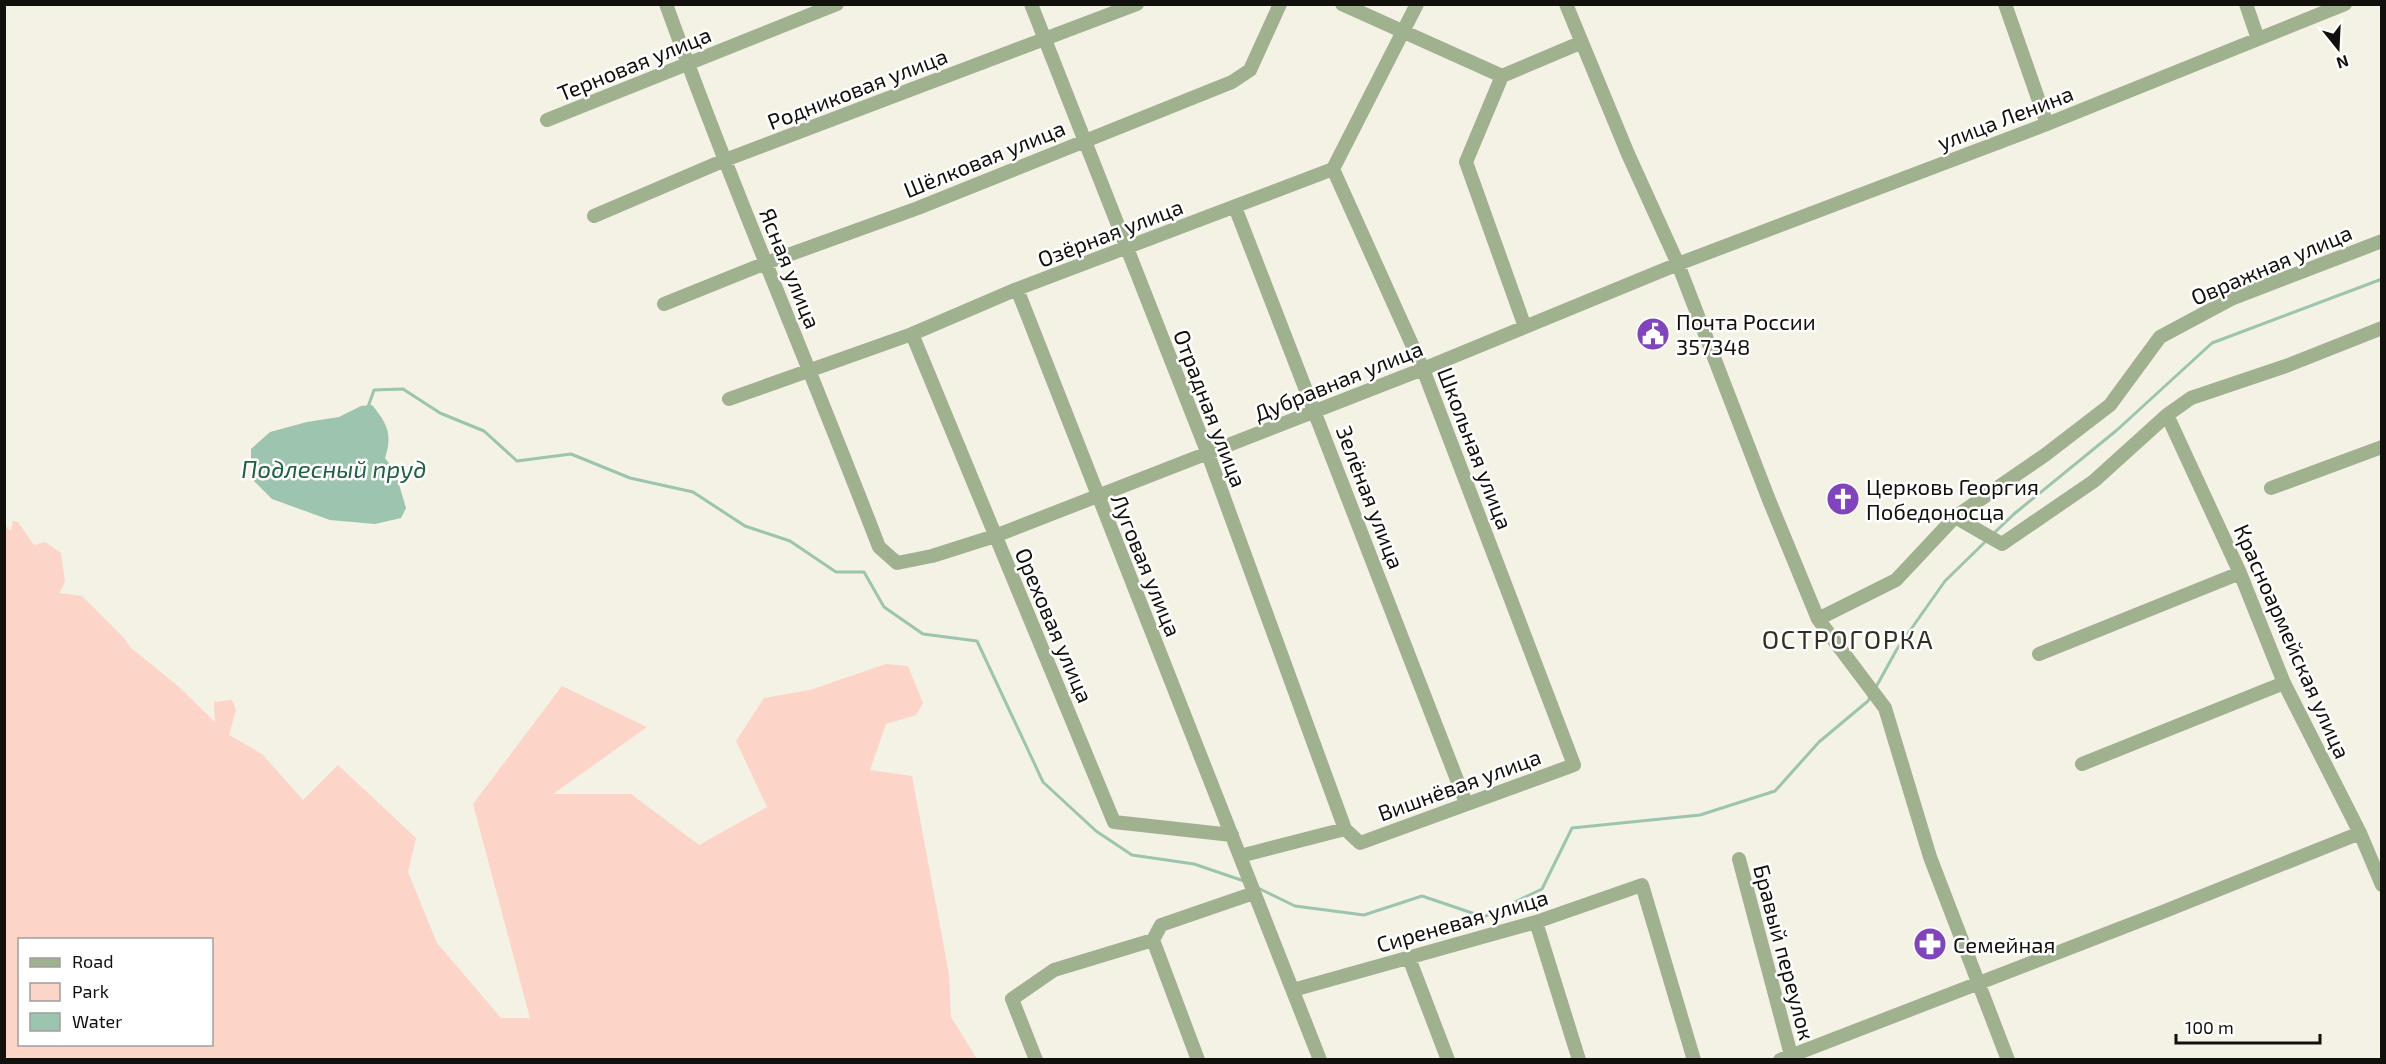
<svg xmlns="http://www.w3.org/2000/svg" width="2386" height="1064" font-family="'Exo 2',sans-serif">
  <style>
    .green { fill: #fcd4c8; fill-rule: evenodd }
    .water { fill: #9cc4ae }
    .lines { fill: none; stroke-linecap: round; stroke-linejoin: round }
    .stream { stroke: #9cc4ae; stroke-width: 3 }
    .minor { stroke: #a0b18f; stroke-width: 14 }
    .labels { text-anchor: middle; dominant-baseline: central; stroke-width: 5; stroke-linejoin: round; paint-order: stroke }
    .street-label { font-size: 22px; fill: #11100c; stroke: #fff }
    .poi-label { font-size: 22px; fill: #11100c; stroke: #fff; text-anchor: start }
    .water-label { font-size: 24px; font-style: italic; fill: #206144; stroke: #fff }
    .quarter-label { font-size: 26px; letter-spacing: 1.5px; fill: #323025; stroke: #fff }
  </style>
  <rect width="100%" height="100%" fill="#f4f2e4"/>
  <!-- green -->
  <path class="green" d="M 13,521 L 18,522 L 34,545 L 45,542 L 61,553 L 65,582 L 59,593 L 82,596 L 123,637 L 131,648 L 178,686 L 215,722 L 214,702 L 232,700 L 236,710 L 229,735 L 262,754 L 303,800 L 338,765 L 416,838 L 408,872 L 437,943 L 501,1018 L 530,1018 L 473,804 L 562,686 L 647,727 L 553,794 L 631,794 L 699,845 L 767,807 L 736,741 L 764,698 L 810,690 L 886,664 L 908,666 L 923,703 L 916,715 L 886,724 L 870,770 L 912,776 L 949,974 L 951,1017 L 977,1059 L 5,1059 L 4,525 L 11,531 ZM 20,940 L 212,940 L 212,1044 L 20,1044 Z"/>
  <!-- water -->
  <path class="water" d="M 372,405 C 387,423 393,434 385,458 L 395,471 L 406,508 L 401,518 L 375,524 L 330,520 L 272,499 L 251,478 L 251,449 L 270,432 L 307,422 L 339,417 L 361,406 Z"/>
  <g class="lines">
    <!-- stream -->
    <path class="stream" d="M 368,407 L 374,390 L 403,389 L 440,413 L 484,431 L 517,461 L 571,454 L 630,478 L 693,492 L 745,526 L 790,541 L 836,572 L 864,572 L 884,607 L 923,634 L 977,641 L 1043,782 L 1096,831 L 1132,855 L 1194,864 L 1244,881
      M 1992,535 L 2014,514 L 2117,430 L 2212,343 L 2382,279
      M 1876,687 L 1897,649 L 1945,581 L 1987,540
      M 1258,888 L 1295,906 L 1364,915 L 1422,896 L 1484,917 L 1542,889 L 1572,828 L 1700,815 L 1775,791 L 1819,742 L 1868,701 L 1871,695"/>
    <!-- minor -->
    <path class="minor" d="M 666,4 C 732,187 809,365 879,547 L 897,563 L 932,556 L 995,536 L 1423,369 L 1678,264 L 2047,124 L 2345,4
      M 1031,4 L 1208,454 L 1345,829
      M 1342,4 L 1502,76
      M 1566,4 L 1628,154 L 1678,264 L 1769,500 L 1818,619 L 1885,708 L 1930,857 L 2008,1060
      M 2005,4 L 2047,124
      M 2246,4 L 2258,39
      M 547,120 L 837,4
      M 1235,207 L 1466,803
      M 594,216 L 725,160 L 1137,4
      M 1017,289 L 1320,1060
      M 664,304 L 766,263 L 918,208 L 1232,82 L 1250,70 L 1280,4
      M 1525,327 L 1466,162 L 1502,76 L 1580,43
      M 912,334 L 1114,822 L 1232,835
      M 729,399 L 912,334 L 1017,289 L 1333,169 L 1417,4
      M 2167,415 L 2240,573 L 2284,683 L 2360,833 L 2382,885
      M 2271,488 L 2382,447
      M 1955,517 L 2002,544 L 2094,481 L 2167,415 L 2191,398 L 2286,366 L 2382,328
      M 1818,619 L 1896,580 L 1955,517 L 2045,455 L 2110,405 L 2160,337 L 2231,299 L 2382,241
      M 2039,654 L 2240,573
      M 2082,764 L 2284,683
      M 1240,856 L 1345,829 L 1360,843 L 1574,765 L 1423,369 L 1333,169
      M 1739,859 L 1791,1055
      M 1536,922 L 1579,1060
      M 1153,940 L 1198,1060
      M 1409,958 L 1448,1060
      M 1293,990 L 1536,922 L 1642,885 L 1694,1060
      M 1036,1060 L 1012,999 L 1054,970 L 1153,940 L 1161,925 L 1254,893
      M 1780,1060 L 2160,913 L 2360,833"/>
  </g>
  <!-- icons -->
  <defs>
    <symbol id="civic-disc" viewBox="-11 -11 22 22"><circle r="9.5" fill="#8145bb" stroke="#fff"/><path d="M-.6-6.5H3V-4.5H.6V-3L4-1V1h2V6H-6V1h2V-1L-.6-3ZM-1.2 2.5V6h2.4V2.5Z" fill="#fff"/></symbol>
    <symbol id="church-disc" viewBox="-11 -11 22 22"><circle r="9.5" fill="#8145bb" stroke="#fff"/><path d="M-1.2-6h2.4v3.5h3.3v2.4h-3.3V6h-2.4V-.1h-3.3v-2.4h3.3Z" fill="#fff"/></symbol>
    <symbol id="pharmacy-disc" viewBox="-11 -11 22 22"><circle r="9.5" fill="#8145bb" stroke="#fff"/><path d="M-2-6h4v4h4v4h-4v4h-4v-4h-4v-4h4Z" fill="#fff"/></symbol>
  </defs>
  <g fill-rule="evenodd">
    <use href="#civic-disc" x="1634" y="315" width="38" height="38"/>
    <use href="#church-disc" x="1824" y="480" width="38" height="38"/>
    <use href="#pharmacy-disc" x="1911" y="925" width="38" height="38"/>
  </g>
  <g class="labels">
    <!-- street labels -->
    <g class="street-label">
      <text transform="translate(634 63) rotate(-22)">Терновая улица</text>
      <text transform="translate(857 88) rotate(-21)">Родниковая улица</text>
      <text transform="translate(2005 117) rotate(-21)">улица Ленина</text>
      <text transform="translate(984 158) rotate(-22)">Шёлковая улица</text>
      <text transform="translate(1110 232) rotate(-21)">Озёрная улица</text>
      <text transform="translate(2271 264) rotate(-23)">Овражная улица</text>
      <text transform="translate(791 268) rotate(68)">Ясная улица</text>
      <text transform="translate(1338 380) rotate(-22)">Дубравная улица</text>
      <text transform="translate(1211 408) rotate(69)">Отрадная улица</text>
      <text transform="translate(1476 448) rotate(69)">Школьная улица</text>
      <text transform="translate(1371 497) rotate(69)">Зелёная улица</text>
      <text transform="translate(1147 565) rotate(68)">Луговая улица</text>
      <text transform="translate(1055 625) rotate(67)">Ореховая улица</text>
      <text transform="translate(2293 641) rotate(66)">Красноармейская улица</text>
      <text transform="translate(1459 784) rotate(-20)">Вишнёвая улица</text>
      <text transform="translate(1462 920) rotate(-16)">Сиреневая улица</text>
      <text transform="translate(1785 952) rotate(75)">Бравый переулок</text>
    </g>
    <!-- poi labels -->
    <g class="poi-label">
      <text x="1676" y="321">Почта России<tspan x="1676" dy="25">357348</tspan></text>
      <text x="1866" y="486">Церковь Георгия<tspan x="1866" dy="25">Победоносца</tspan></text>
      <text x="1953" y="944">Семейная</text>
    </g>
    <!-- water labels -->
    <g class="water-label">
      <text x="334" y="468">Подлесный пруд</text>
    </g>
    <!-- quarter labels -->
    <g class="quarter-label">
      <text x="1848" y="638">ОСТРОГОРКА</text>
    </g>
  </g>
  <!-- border -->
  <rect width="2386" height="1064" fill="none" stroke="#11100c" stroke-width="12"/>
  <!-- legend -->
  <rect x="18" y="938" width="195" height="108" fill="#ffffff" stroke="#a09f9e" stroke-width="1.5"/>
  <rect x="30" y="958" width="30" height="9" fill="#a0b18f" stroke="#a09f9e" stroke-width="1.5"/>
  <text x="72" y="968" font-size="18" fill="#11100c">Road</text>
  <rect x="30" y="983" width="30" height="18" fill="#fcd4c8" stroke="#a09f9e" stroke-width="1.5"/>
  <text x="72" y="998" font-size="18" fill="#11100c">Park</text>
  <rect x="30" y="1013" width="30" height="18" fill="#9cc4ae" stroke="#a09f9e" stroke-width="1.5"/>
  <text x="72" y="1028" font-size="18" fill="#11100c">Water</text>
  <!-- north arrow -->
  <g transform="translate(2338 48) rotate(162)" stroke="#ffffff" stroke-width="4.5" paint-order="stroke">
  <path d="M0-4.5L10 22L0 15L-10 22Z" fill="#11100c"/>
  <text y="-9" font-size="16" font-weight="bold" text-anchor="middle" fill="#11100c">N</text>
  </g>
  <!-- scale -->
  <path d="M2176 1034v9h144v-9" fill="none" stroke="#11100c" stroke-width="3"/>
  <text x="2185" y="1034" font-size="18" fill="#11100c" stroke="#ffffff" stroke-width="4.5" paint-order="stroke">100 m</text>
</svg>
